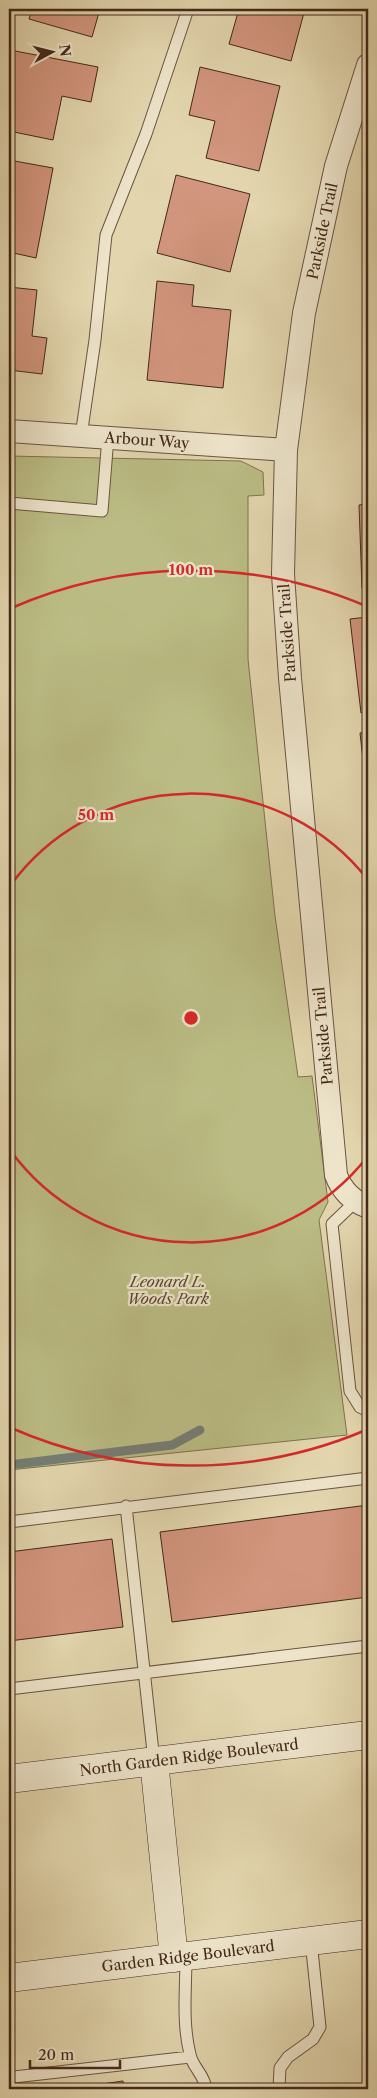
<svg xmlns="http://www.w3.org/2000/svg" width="377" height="2098" font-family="'Libre Caslon Text',serif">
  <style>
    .green { fill: #bbbc85; stroke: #7f7250 }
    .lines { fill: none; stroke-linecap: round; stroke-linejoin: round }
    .stream { stroke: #757e76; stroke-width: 9 }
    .building { fill: #d2957d; stroke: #43281b }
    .service-casing { stroke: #6b5440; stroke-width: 13 }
    .minor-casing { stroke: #6b5440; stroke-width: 24 }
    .secondary-casing { stroke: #43281b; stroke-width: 29 }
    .service { stroke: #ede4ca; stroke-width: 11 }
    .minor { stroke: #ede4ca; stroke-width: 22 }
    .secondary { stroke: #ede4ca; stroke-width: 28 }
    .ring { fill: none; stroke: #d62828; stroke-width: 2.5 }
    .labels { text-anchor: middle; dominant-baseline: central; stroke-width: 4.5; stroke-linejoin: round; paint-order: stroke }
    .street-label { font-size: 15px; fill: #43281b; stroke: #ede4ca }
    .park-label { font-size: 15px; font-style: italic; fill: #5b4630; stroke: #ede4ca }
    .centre { fill: #d62828; stroke: #ede4ca; stroke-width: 2.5 }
    .ring-label { font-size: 15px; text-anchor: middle; font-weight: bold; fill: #d62828; stroke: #ede4ca; stroke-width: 4.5; stroke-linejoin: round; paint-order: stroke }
  </style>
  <rect width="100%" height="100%" fill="#e3d6ae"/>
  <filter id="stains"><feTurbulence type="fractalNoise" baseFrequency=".004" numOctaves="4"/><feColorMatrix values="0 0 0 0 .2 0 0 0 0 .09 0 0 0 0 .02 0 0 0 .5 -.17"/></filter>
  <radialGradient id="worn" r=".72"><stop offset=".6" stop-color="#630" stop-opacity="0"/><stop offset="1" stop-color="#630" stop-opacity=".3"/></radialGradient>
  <!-- green -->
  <path class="green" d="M 9,456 L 241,461 L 263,472 L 264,495 L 248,496 L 248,659 L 275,916 L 298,1077 L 312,1076 L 328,1202 L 319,1220 L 347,1435 L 9,1470 Z"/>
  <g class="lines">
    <!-- stream -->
    <path class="stream" d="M 9,1465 L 172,1445 L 200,1430"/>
  </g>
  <!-- building -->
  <path class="building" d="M 32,9 L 100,9 L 92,37 L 29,19 Z
    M 239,9 L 305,9 L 291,61 L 229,44 Z
    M 10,50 L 98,67 L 91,102 L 62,96 L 53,140 L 9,131 Z
    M 200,67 L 280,86 L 259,171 L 206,158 L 215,121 L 189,115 Z
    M 9,160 L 53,168 L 36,258 L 9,252 Z
    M 176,175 L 250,194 L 230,272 L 157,253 Z
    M 157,281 L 194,285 L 192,306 L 231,310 L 223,388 L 147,380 Z
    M 9,287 L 37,290 L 32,336 L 47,338 L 42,374 L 9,370 Z
    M 368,388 L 368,464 L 364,463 Z
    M 368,504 L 368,587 L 362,588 L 359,505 Z
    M 368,617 L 368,712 L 361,713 L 350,619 Z
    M 368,732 L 368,804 L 360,733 Z
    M 368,1505 L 368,1597 L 172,1622 L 160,1532 Z
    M 112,1539 L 123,1627 L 9,1641 L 9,1552 Z
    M 123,2081 L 124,2089 L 88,2089 L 88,2086 Z"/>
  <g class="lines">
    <defs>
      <path id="service" d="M 81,436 L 95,340 L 106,235 L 146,134 L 188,9
        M 9,503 L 102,511 L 108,437
        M 355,1202 L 332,1224 L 350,1391 L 360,1407 L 368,1411
        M 126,1506 L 154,1761
        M 9,1522 L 368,1478
        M 9,1689 L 368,1646
        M 186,1956 C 186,1989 182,2023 190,2054 C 192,2067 205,2075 206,2089
        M 9,2076 L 14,2077 L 190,2057
        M 279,2089 L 280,2068 L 288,2057 L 313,2039 L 320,2027 L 311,1941"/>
      <path id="minor" d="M 368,65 L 336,166 L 304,313 L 286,450 L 283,574 L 290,678 L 336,1175 C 342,1191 352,1201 368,1207
        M 9,431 L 286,450"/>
      <path id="secondary" d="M 154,1761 L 174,1958
        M 9,1779 L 368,1735
        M 9,1978 L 368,1934"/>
    </defs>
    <!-- service casing -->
    <use href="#service" class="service-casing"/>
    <!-- minor casing -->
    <use href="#minor" class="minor-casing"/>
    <!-- secondary casing -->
    <use href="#secondary" class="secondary-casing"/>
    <!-- service -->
    <use href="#service" class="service"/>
    <!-- minor -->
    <use href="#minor" class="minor"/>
    <!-- secondary -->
    <use href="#secondary" class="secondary"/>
  </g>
  <!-- distance rings -->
  <g class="ring">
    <path d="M368 1156A224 224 0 0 1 10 1150M10 886A224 224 0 0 1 368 880"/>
    <path d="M366 1430A448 448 0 0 1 9 1427M9 609A448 448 0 0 1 366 606"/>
  </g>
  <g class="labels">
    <!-- street labels -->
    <g class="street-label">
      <text transform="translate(322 231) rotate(-78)">Parkside Trail</text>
      <text transform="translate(147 440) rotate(4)">Arbour Way</text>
      <text transform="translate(287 633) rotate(-94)">Parkside Trail</text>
      <text transform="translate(323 1036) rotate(-95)">Parkside Trail</text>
      <text transform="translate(189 1757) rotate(-7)">North Garden Ridge Boulevard</text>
      <text transform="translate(188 1956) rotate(-7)">Garden Ridge Boulevard</text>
    </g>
    <!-- park labels -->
    <g class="park-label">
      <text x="168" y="1281">Leonard L.<tspan x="168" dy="17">Woods Park</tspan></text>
    </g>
  </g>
  <circle cx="191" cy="1018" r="8" class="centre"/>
  <g class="ring-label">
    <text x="191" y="575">100 m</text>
    <text x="96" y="820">50 m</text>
  </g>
  <!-- margin -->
  <rect width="377" height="2098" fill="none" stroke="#e3d6ae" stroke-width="30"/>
  <rect x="10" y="10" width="357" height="2078" fill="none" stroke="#43281b" stroke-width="2.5"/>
  <rect x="15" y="15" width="347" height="2068" fill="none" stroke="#43281b"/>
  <!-- north arrow -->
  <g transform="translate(52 52) rotate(83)" stroke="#ede4ca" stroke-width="4" paint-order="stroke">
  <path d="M0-4L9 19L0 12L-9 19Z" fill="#43281b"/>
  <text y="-8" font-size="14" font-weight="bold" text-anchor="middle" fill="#43281b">N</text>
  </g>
  <!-- scale -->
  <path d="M30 2060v8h90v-8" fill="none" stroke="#43281b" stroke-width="2.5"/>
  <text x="38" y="2060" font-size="15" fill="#43281b" stroke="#ede4ca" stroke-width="4" paint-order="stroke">20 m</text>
  <rect width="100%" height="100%" filter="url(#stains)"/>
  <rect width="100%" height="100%" fill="url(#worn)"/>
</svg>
